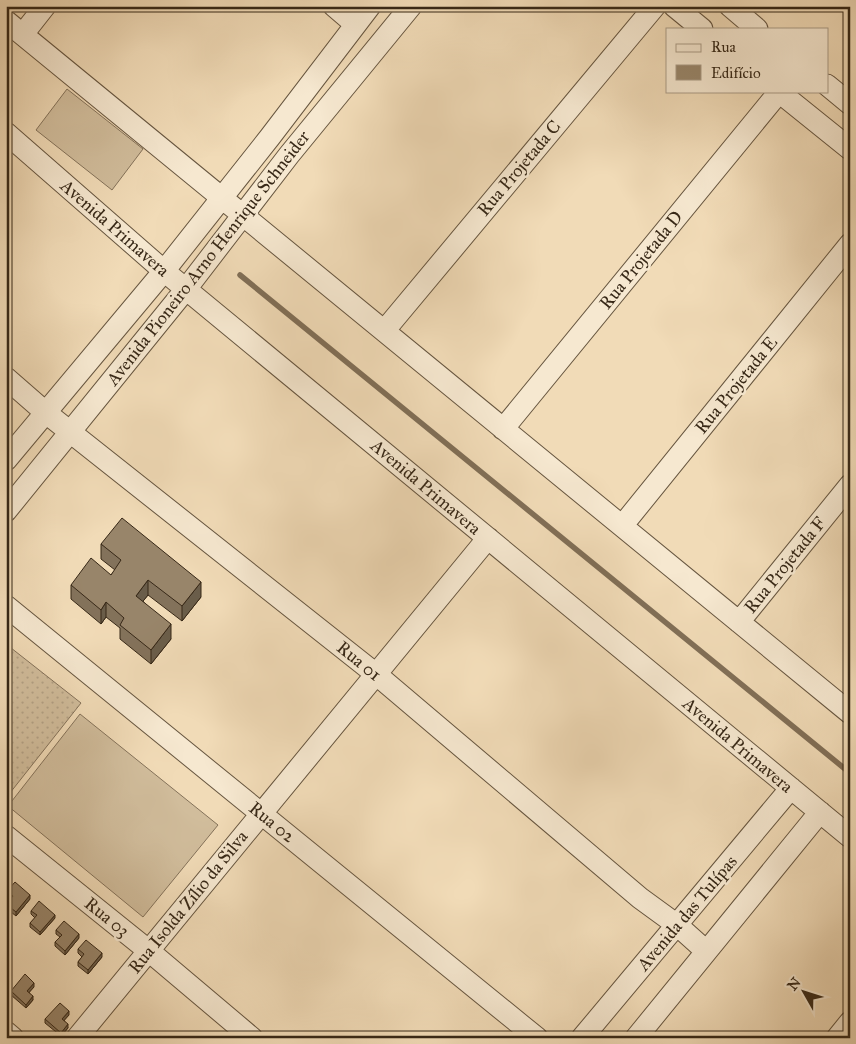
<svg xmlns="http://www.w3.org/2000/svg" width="856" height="1044" font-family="'IM FELL Great Primer',serif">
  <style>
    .grass { fill: url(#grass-dots); stroke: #84725a }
    .pitch { fill: #d1bd9c; stroke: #84725a }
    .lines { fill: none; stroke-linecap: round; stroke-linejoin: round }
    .stream { stroke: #816f57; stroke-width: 5.5 }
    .minor-casing { stroke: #66553f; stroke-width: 23 }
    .minor { stroke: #f6e8d0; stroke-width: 21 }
    .wall { fill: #83725b; stroke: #372817 }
    .shaded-wall { fill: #6a5d4a; stroke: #372817 }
    .building { fill: #98856a; stroke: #372817 }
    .labels { text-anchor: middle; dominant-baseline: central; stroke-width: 5; stroke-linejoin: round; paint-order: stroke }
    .street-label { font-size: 18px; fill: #372817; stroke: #f6e8d0 }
  </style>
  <defs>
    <pattern id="grass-dots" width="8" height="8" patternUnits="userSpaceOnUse" patternTransform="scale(1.25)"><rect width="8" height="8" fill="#d1bd9c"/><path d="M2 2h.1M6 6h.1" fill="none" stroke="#b4a286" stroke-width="1.8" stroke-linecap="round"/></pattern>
  </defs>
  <rect width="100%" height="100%" fill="#f1dbb7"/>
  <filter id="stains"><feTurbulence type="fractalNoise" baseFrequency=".004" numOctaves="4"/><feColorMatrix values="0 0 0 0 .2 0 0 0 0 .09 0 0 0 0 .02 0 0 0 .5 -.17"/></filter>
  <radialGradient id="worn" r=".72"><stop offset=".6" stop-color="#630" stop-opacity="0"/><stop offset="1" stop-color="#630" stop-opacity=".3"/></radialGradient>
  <!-- grass -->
  <path class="grass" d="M 6,644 L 81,703 L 6,798 Z"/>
  <!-- pitch -->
  <path class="pitch" d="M 67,89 L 143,149 L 112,190 L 36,130 Z
    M 80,714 L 218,825 L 143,917 L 8,806 Z"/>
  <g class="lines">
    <!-- stream -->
    <path class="stream" d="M 240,275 L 850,773"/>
    <defs>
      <path id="minor" d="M 334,6 L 355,24
        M 674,6 L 702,29
        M 730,6 L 757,29
        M 6,21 L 850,713
        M 23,34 L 45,6
        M 827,85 L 850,104
        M 778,91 L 850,149
        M 6,133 L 164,271 L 850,837
        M 384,331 L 655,6
        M 6,378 L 45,412 L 377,675 L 640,898 L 677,925 L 706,951
        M 503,429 L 779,92
        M 6,460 L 164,271 L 270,137 L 370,6
        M 6,511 L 186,289 L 289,155 L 411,6
        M 622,526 L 850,244
        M 6,606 L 537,1038
        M 739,622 L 850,485
        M 6,836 L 149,951 L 252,1038
        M 6,1032 L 13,1038
        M 77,1038 L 488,538
        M 582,1038 L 791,788
        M 636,1038 L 820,812
        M 837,1038 L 850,1022"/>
    </defs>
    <!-- minor casing -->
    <use href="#minor" class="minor-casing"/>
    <!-- minor -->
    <use href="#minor" class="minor"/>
  </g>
  <!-- wall -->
  <path class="wall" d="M 101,544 L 201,597 L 182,621 L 148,595 L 143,601 L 171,639 L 151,664 L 120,639 L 120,628 L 106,617 L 101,624 L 71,599 L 71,585 L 111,575 L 115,570 L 101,559 Z
    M 7,891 L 30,899 L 16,916 L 6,908 L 6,904 L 11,898 L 7,895 Z
    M 31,911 L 55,918 L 40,935 L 30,927 L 30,923 L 35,918 L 31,914 Z
    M 56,930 L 79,938 L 65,955 L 55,946 L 55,942 L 60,937 L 56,934 Z
    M 78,949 L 102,957 L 88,974 L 78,966 L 78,962 L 82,957 L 78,953 Z
    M 34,987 L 29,992 L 33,1000 L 26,1008 L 11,995 L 11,991 Z
    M 69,1015 L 64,1020 L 68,1028 L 61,1036 L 45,1023 L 45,1019 Z"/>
  <!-- shaded-wall -->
  <path class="shaded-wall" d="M 148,580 L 148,595 L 136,610 L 136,596 Z
    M 201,582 L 201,597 L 182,621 L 182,606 Z
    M 106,602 L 106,617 L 101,624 L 101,610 Z
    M 171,624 L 171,639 L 151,664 L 151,650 Z
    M 30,895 L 30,899 L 16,916 L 16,912 Z
    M 55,915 L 55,918 L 40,935 L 40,932 Z
    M 79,934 L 79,938 L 65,955 L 65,951 Z
    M 102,953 L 102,957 L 88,974 L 88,970 Z
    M 11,963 L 11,967 L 6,972 L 6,968 Z
    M 10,976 L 10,980 L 6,984 L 6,980 Z
    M 34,983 L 34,987 L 27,995 L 27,991 Z
    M 33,996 L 33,1000 L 26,1008 L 26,1005 Z
    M 69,1011 L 69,1015 L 62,1023 L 62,1019 Z
    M 68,1024 L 68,1028 L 61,1036 L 61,1033 Z"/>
  <!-- building -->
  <path class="building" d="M 122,518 L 201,582 L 182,606 L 148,580 L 136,596 L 171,624 L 151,650 L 120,625 L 124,618 L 106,602 L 101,610 L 71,585 L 91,558 L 111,575 L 121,560 L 101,544 Z
    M 15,882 L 30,895 L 16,912 L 6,904 L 13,896 L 7,891 Z
    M 39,901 L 55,915 L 40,932 L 30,923 L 37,915 L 31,911 Z
    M 64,921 L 79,934 L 65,951 L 55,942 L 62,935 L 56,930 Z
    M 86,940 L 102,953 L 88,970 L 78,962 L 84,954 L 78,949 Z
    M 6,959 L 11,963 L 6,968 Z
    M 6,973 L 10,976 L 6,980 Z
    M 25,974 L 34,983 L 27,991 L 33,996 L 26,1005 L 11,991 Z
    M 60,1003 L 69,1011 L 62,1019 L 68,1024 L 61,1033 L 45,1019 Z"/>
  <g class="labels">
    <!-- street labels -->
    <g class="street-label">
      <text transform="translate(519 168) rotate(-50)">Rua Projetada C</text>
      <text transform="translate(115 228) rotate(41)">Avenida Primavera</text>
      <text transform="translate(208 258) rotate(-52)">Avenida Pioneiro Arno Henrique Schneider</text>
      <text transform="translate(641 260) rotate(-51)">Rua Projetada D</text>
      <text transform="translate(736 385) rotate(-51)">Rua Projetada E</text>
      <text transform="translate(426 487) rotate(40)">Avenida Primavera</text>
      <text transform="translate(785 565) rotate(-51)">Rua Projetada F</text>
      <text transform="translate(359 661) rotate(39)">Rua 01</text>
      <text transform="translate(738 745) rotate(40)">Avenida Primavera</text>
      <text transform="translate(272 822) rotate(39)">Rua 02</text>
      <text transform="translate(188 902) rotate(-51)">Rua Isolda Zílio da Silva</text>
      <text transform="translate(687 913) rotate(-50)">Avenida das Tulípas</text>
      <text transform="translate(107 917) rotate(39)">Rua 03</text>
    </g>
  </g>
  <!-- margin -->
  <rect width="856" height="1044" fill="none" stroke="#f1dbb7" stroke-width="25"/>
  <rect x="8" y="8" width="841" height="1029" fill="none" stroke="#372817" stroke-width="2.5"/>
  <rect x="12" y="12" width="831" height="1019" fill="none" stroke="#372817"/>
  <!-- legend -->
  <rect x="666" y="28" width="162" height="65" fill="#f6e8d0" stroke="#aa9b86"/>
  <rect x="676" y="44" width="25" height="8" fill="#f6e8d0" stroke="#aa9b86"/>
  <text x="711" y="52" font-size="15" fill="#372817">Rua</text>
  <rect x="676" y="65" width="25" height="15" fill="#98856a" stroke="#aa9b86"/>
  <text x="711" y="78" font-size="15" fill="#372817">Edifício</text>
  <!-- north arrow -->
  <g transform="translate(804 992) rotate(309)" stroke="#f6e8d0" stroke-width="4" paint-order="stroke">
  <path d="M0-4L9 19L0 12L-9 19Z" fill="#372817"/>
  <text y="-8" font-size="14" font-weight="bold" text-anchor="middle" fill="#372817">N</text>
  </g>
  <rect width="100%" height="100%" filter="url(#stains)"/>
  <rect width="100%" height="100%" fill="url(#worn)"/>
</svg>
